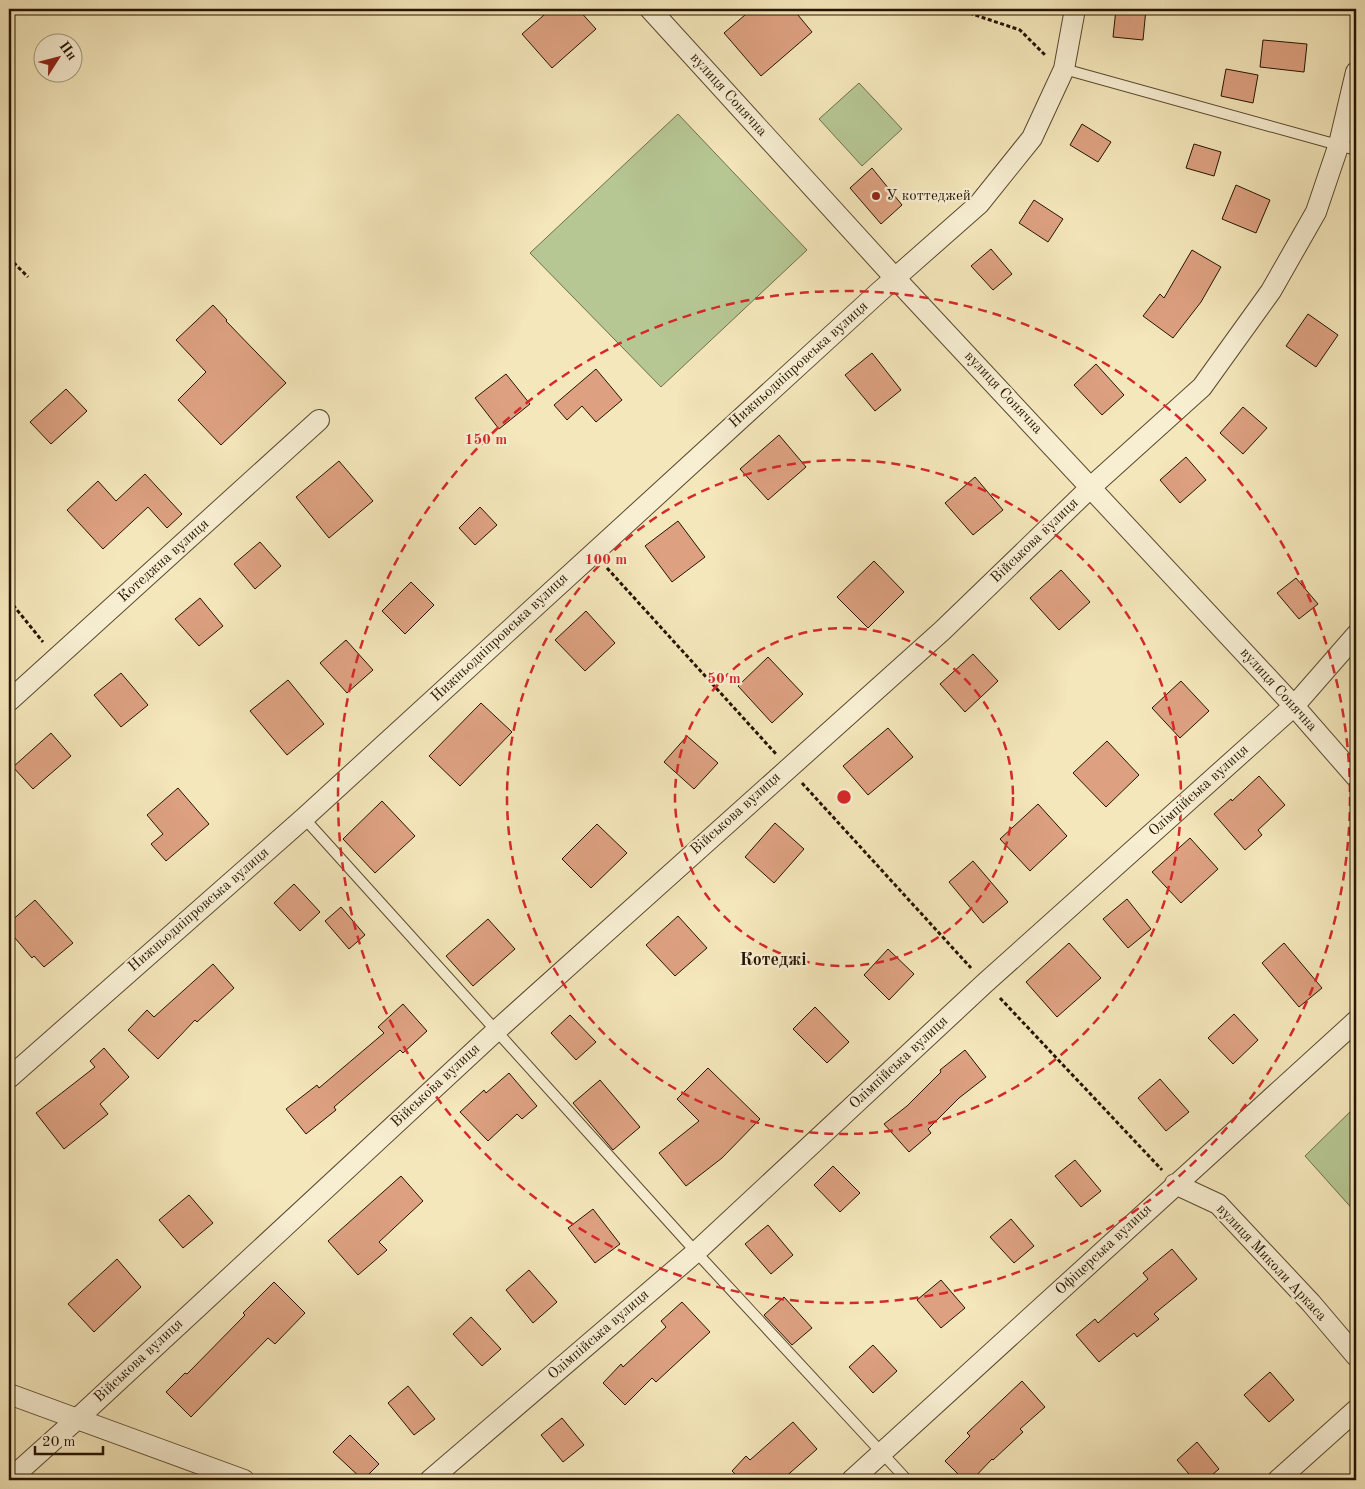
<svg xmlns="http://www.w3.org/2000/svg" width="1365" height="1489" font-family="'Old Standard TT',serif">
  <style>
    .green { fill: #b6c794; stroke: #6e6e4a }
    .building { fill: #dda181; stroke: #261400 }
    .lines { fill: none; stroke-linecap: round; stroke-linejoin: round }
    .service-casing { stroke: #5a492f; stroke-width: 12 }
    .minor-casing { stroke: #5a492f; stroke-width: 22 }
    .path { stroke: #261400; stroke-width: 3; stroke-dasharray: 4 2.5; stroke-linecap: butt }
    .service { stroke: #f8efd3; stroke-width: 10 }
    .minor { stroke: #f8efd3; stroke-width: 20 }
    .ring { fill: none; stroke: #d62828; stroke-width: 2.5; stroke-dasharray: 9 6 }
    .poi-dot { fill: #8f2418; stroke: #f8efd3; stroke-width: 2 }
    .labels { text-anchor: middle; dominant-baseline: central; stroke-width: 4.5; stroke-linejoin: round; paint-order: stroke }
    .street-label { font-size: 15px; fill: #261400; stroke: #f8efd3 }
    .poi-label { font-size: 15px; fill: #261400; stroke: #f8efd3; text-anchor: start }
    .quarter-label { font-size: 18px; font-weight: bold; fill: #261400; stroke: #f8efd3 }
    .centre { fill: #d62828; stroke: #f8efd3; stroke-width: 2.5 }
    .ring-label { font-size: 15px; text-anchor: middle; font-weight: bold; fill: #d62828; stroke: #f8efd3; stroke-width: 4.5; stroke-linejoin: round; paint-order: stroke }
  </style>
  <rect width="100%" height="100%" fill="#f4e7bb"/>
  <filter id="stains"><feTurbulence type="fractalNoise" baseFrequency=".004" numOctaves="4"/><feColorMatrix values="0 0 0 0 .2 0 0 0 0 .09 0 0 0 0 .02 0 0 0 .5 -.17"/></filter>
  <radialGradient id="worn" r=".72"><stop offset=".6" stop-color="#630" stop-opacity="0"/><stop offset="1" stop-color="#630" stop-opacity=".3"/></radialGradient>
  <!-- green -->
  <path class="green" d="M 859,83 L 902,129 L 862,166 L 819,119 Z
    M 678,114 L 807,250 L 661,387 L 530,253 Z
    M 1356,1106 L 1356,1213 L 1305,1156 Z"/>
  <!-- building -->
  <path class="building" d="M 551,9 L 578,9 L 596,29 L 552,68 L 522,34 Z
    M 752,9 L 793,9 L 812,32 L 761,76 L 724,33 Z
    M 1116,9 L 1146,9 L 1143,40 L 1113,37 Z
    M 1263,40 L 1307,44 L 1304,72 L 1260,67 Z
    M 1226,69 L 1258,75 L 1253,103 L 1221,96 Z
    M 1082,124 L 1111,142 L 1098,162 L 1070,145 Z
    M 1194,144 L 1221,152 L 1214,176 L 1186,168 Z
    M 872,168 L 902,205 L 881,224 L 850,188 Z
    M 1236,185 L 1270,200 L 1256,233 L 1222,219 Z
    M 1034,200 L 1063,219 L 1048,242 L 1019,223 Z
    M 991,249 L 1012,274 L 993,290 L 971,266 Z
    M 1192,250 L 1221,267 L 1201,302 L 1173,338 L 1143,316 L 1160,294 L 1164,298 Z
    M 213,305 L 227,320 L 226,321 L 286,383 L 221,445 L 178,400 L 206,372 L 176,340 Z
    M 1308,314 L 1338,335 L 1316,367 L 1286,346 Z
    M 872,353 L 901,390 L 875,411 L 845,375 Z
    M 1096,364 L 1124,395 L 1102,415 L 1074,385 Z
    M 596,369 L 622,400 L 596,422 L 582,406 L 567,420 L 554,405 Z
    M 506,374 L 530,404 L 499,429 L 475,398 Z
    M 66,389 L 87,411 L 51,444 L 30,422 Z
    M 1243,407 L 1267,428 L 1243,454 L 1220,433 Z
    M 779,435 L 806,467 L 768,500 L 740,469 Z
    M 1186,457 L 1206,480 L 1180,503 L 1160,480 Z
    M 339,461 L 373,501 L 329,538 L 296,497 Z
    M 145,474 L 182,514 L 167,528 L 148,507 L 103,549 L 67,510 L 98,481 L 116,501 Z
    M 975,477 L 1003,510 L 973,535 L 945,503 Z
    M 480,507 L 497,525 L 475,545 L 459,528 Z
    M 678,521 L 705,557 L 672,582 L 645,546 Z
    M 260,542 L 281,566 L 255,589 L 234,564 Z
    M 874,561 L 904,592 L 868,628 L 837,597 Z
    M 1061,570 L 1090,602 L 1059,630 L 1030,598 Z
    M 1296,578 L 1318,604 L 1299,619 L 1277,593 Z
    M 411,582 L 434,605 L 405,634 L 382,611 Z
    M 200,598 L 223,626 L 199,646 L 175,619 Z
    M 586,611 L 615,643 L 585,671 L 555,640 Z
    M 346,640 L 373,670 L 347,693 L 320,663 Z
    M 973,654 L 998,681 L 965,712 L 940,684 Z
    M 768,657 L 803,694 L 772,723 L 738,686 Z
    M 121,673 L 148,705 L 121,727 L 94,695 Z
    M 288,680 L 324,724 L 287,755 L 250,711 Z
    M 1181,681 L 1209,711 L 1180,738 L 1152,708 Z
    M 481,703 L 512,732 L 460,786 L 429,756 Z
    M 888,728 L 913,757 L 868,795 L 843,766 Z
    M 51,733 L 71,756 L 33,789 L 13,767 Z
    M 687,736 L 718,763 L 694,789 L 664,762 Z
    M 1107,741 L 1139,775 L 1106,807 L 1073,773 Z
    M 1259,776 L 1285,805 L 1258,830 L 1262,835 L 1245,850 L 1214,814 L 1231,799 L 1232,801 Z
    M 178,788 L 209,824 L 166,861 L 151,844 L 163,834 L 147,815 Z
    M 382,801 L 415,836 L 375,873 L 343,839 Z
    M 1038,804 L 1067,836 L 1030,871 L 1000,839 Z
    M 775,823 L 804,849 L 774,883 L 745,857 Z
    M 597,824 L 627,853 L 591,888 L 562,859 Z
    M 1190,838 L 1218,869 L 1181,903 L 1152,872 Z
    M 973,861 L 1008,902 L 983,923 L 949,882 Z
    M 294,884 L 320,912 L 300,931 L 274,903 Z
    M 1127,899 L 1151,929 L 1128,948 L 1103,919 Z
    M 35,900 L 73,943 L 44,967 L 34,956 L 32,958 L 9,931 L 9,923 Z
    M 341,907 L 365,935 L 349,949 L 325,921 Z
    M 678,916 L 707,948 L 675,976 L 646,945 Z
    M 488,919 L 515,949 L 473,986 L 446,956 Z
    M 1069,943 L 1101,978 L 1057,1017 L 1026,982 Z
    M 1284,943 L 1322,988 L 1299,1007 L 1262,963 Z
    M 888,949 L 914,974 L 889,1000 L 864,975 Z
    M 213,964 L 234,988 L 197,1022 L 195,1020 L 158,1059 L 128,1030 L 147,1010 L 154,1017 Z
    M 403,1004 L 427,1031 L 403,1053 L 400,1050 L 334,1107 L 336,1110 L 306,1134 L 286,1109 L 317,1085 L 319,1088 L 384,1033 L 378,1027 Z
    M 815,1007 L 849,1042 L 827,1063 L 793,1029 Z
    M 1234,1014 L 1258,1040 L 1233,1064 L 1208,1038 Z
    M 570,1015 L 596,1042 L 576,1060 L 551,1033 Z
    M 104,1048 L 129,1077 L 100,1104 L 108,1114 L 64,1149 L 36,1113 L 95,1067 L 90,1061 Z
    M 965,1050 L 986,1077 L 959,1098 L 928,1129 L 931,1133 L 909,1152 L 884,1124 L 907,1106 L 941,1072 L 940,1070 Z
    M 708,1068 L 760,1119 L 722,1158 L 686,1186 L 659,1153 L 699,1121 L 677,1099 Z
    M 509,1073 L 537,1106 L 522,1119 L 517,1114 L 488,1141 L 460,1112 L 484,1090 L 486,1093 Z
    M 1160,1079 L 1189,1112 L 1166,1131 L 1138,1098 Z
    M 600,1080 L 640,1127 L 613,1150 L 573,1103 Z
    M 1075,1160 L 1101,1191 L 1081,1207 L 1055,1176 Z
    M 833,1166 L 860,1193 L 840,1212 L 814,1185 Z
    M 401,1176 L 423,1201 L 379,1242 L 387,1250 L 358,1275 L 328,1241 Z
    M 189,1195 L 213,1223 L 183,1248 L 159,1220 Z
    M 593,1209 L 620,1244 L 595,1263 L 568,1228 Z
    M 1011,1219 L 1034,1246 L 1014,1263 L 990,1237 Z
    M 768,1225 L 793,1255 L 771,1274 L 745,1244 Z
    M 1172,1249 L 1197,1279 L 1154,1314 L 1159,1319 L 1137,1337 L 1134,1333 L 1099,1362 L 1076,1335 L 1095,1319 L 1098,1323 L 1148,1279 L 1143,1273 Z
    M 117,1259 L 141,1287 L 94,1332 L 68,1304 Z
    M 529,1270 L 557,1302 L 533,1323 L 506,1290 Z
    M 941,1280 L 965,1308 L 941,1328 L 917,1300 Z
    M 274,1282 L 305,1313 L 275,1344 L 268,1338 L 191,1417 L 166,1392 L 185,1373 L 187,1374 L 245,1315 L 243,1313 Z
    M 784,1297 L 812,1328 L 792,1345 L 764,1315 Z
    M 682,1302 L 710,1332 L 656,1382 L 652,1378 L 625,1405 L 603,1383 L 621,1364 L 623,1367 L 666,1327 L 661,1321 Z
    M 471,1317 L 501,1349 L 482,1366 L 453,1334 Z
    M 873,1345 L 897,1371 L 873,1393 L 849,1367 Z
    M 1270,1372 L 1294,1400 L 1269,1422 L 1244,1395 Z
    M 1022,1381 L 1045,1407 L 1020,1429 L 1023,1432 L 993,1460 L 992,1459 L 972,1480 L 964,1480 L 945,1461 L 970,1436 L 967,1433 Z
    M 408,1386 L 435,1419 L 414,1435 L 388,1403 Z
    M 562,1418 L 584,1445 L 563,1462 L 541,1435 Z
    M 793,1422 L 817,1449 L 782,1480 L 727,1480 L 735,1474 L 732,1471 L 746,1456 L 750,1460 Z
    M 350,1435 L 379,1464 L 363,1480 L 333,1452 Z
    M 1197,1442 L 1219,1469 L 1206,1480 L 1194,1480 L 1177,1460 Z"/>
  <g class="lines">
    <defs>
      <path id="service" d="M 1064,69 L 1356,150
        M 304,818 L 696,1252 L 907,1480"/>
      <path id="minor" d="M 650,9 L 895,278 L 1294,706 L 1356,777
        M 9,701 L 319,420
        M 9,1078 L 304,818 L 878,293 L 979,204 L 1032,138 L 1064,69 L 1075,9
        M 1175,1184 L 1218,1204 L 1311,1303 L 1356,1356
        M 9,1394 L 244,1480
        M 9,1480 L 77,1419 L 497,1030 L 943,630 L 1091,487 L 1202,387 L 1271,291 L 1316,212 L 1339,144 L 1356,72
        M 430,1480 L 696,1252 L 985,983 L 1294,706 L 1356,635
        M 852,1480 L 1356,1021
        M 1278,1480 L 1356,1410"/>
    </defs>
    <!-- service casing -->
    <use href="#service" class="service-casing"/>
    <!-- minor casing -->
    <use href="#minor" class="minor-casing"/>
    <!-- path -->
    <path class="path" d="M 957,9 L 1020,30 L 1045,55
      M 9,258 L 28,277
      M 607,568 L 776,754
      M 9,600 L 43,642
      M 802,783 L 971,968
      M 1000,998 L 1162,1170"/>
    <!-- service -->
    <use href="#service" class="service"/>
    <!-- minor -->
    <use href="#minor" class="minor"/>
  </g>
  <!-- distance rings -->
  <g class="ring">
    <circle cx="844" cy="797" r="169"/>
    <circle cx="844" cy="797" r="337"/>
    <circle cx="844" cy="797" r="506"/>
  </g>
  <!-- markers -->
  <circle class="poi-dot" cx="876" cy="196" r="5"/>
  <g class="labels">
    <!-- street labels -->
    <g class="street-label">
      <text transform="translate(728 95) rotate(48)">вулиця Сонячна</text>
      <text transform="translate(799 365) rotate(-42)">Нижньодніпровська вулиця</text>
      <text transform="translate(1003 393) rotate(47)">вулиця Сонячна</text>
      <text transform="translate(1035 541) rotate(-44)">Військова вулиця</text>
      <text transform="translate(164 561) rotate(-42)">Котеджна вулиця</text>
      <text transform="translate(500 638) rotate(-43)">Нижньодніпровська вулиця</text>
      <text transform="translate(1278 690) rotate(48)">вулиця Сонячна</text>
      <text transform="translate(1199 791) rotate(-42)">Олімпійська вулиця</text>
      <text transform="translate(736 814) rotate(-42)">Військова вулиця</text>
      <text transform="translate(199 910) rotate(-41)">Нижньодніпровська вулиця</text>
      <text transform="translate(899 1063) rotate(-43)">Олімпійська вулиця</text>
      <text transform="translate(436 1086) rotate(-43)">Військова вулиця</text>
      <text transform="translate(1104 1250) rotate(-43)">Офіцерська вулиця</text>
      <text transform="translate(1271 1263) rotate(47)">вулиця Миколи Аркаса</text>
      <text transform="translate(599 1335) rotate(-41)">Олімпійська вулиця</text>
      <text transform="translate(139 1361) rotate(-43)">Військова вулиця</text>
    </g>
    <!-- poi labels -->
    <g class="poi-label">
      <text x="886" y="196">У коттеджей</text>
    </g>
    <!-- quarter labels -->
    <g class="quarter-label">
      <text x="773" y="960">Котеджі</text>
    </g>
  </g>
  <circle cx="844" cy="797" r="8" class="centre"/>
  <g class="ring-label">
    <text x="486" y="444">150 m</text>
    <text x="606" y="564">100 m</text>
    <text x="724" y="683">50 m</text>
  </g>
  <!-- margin -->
  <rect width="1365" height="1489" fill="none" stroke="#f4e7bb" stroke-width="30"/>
  <rect x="10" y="10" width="1345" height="1469" fill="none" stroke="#261400" stroke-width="2.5"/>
  <rect x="15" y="15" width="1335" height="1459" fill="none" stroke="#261400"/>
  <!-- north arrow -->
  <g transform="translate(58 58) rotate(54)"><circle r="24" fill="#f8efd3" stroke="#a4977f"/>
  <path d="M0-4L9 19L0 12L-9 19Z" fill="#8f2418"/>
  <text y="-8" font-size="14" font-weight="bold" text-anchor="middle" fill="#261400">Пн</text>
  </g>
  <!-- scale -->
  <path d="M35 1446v8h68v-8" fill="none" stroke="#261400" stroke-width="2.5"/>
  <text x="42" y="1446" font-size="15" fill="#261400" stroke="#f8efd3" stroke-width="4" paint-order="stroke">20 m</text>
  <rect width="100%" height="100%" filter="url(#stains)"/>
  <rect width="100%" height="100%" fill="url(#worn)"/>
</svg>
